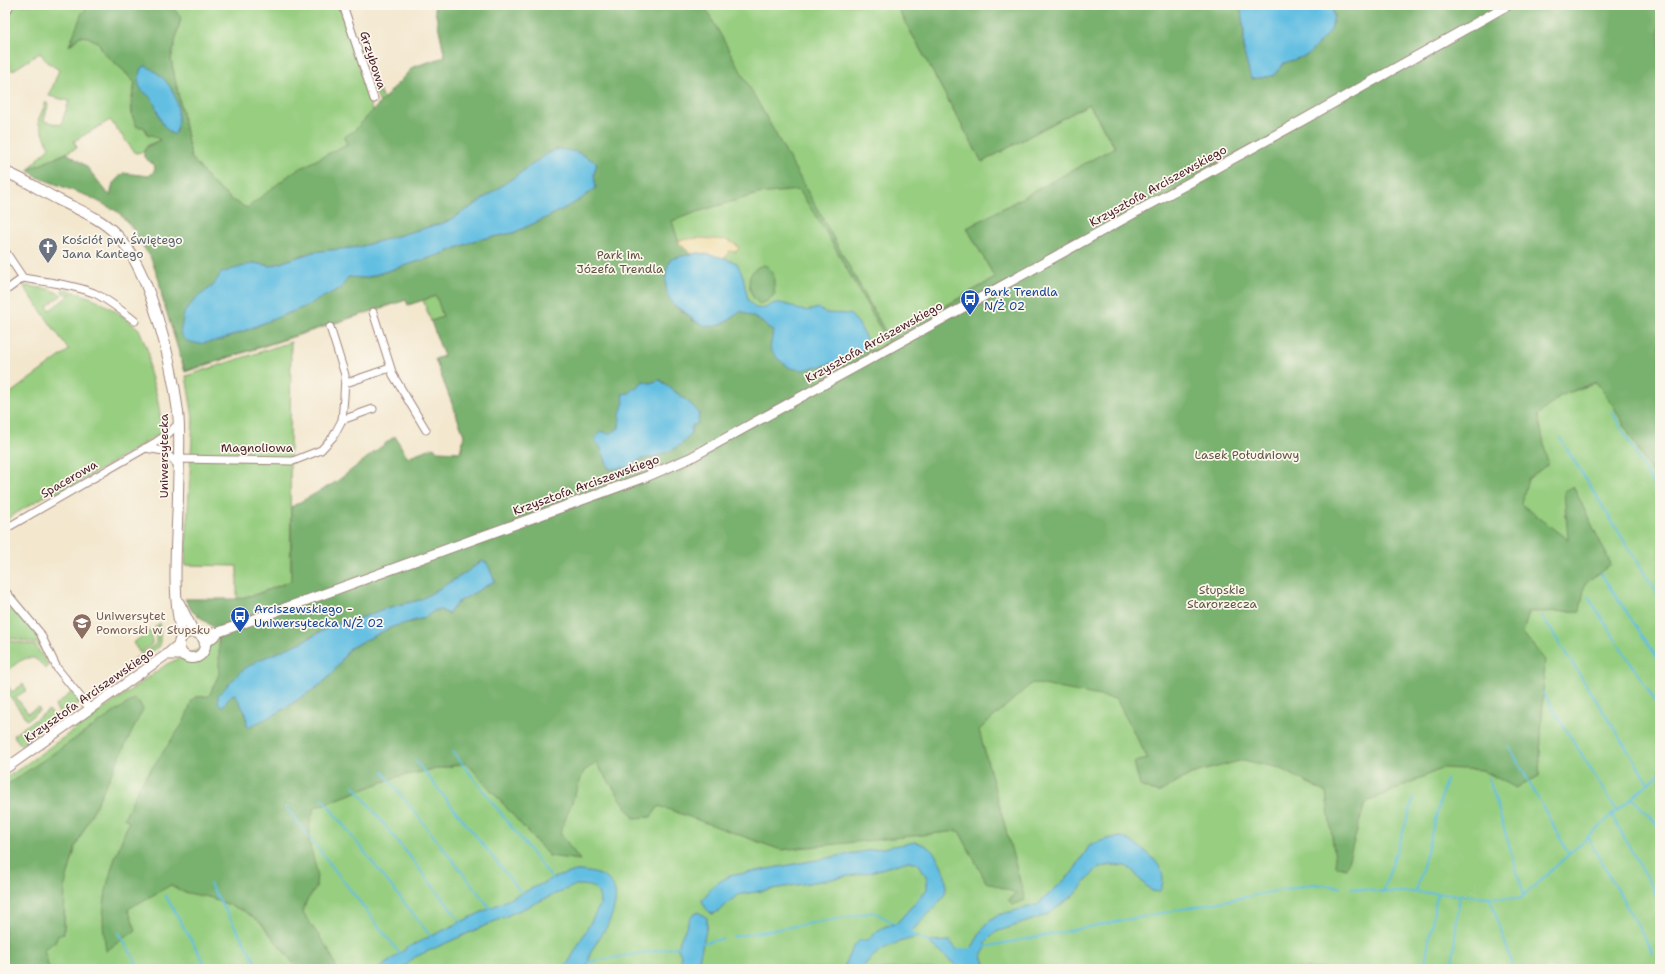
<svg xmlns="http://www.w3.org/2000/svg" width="1665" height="974" font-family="'Shantell Sans',sans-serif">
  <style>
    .green { fill: #97ce80; stroke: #707656 }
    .forest { fill: #79b16e; stroke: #62684c; fill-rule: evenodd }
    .sand { fill: #eeda9e; stroke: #9c7c64 }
    .water { fill: #64bfe2; stroke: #576f86 }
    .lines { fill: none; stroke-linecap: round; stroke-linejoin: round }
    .stream { stroke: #64bfe2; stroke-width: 2 }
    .minor-casing { stroke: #9e837c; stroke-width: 9 }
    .tertiary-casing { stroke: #9e837c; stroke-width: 11 }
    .secondary-casing { stroke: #9e837c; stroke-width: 12 }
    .minor { stroke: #fff; stroke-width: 7 }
    .tertiary { stroke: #fff; stroke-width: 9 }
    .secondary { stroke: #fff; stroke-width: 10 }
    .labels { text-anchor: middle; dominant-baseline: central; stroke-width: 3.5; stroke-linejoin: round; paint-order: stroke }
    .street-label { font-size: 12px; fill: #4a1f2b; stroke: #fbf7ec }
    .worship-label { font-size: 12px; fill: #5b616d; stroke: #fbf7ec; text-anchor: start }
    .park-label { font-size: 12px; fill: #615444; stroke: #fbf7ec }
    .transit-label { font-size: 12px; fill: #164399; stroke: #fbf7ec; text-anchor: start }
    .education-label { font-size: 12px; fill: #785e54; stroke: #fbf7ec; text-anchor: start }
  </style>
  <rect width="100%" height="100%" fill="#fbf7ec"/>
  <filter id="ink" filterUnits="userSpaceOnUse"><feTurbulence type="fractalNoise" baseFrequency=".025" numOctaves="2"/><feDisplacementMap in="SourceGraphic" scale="8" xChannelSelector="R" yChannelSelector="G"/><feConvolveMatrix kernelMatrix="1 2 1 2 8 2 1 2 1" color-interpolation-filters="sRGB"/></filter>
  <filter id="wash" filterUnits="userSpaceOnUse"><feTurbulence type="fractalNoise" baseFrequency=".012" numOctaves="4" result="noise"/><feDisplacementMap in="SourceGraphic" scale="16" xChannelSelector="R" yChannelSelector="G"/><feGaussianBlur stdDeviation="0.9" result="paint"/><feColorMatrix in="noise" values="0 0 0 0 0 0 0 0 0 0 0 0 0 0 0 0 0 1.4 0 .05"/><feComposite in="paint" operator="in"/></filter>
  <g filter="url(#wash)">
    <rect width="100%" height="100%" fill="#f3e7ce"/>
    <!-- green -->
    <path class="green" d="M 15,5 L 90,5 L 70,45 L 80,36 L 88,37 L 99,43 L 103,52 L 123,70 L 135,83 L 131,101 L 132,117 L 160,140 L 148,145 L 143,152 L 135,153 L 110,120 L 74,141 L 77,148 L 28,170 L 49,147 L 38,121 L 46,102 L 48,105 L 44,121 L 61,125 L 69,101 L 49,96 L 59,70 L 47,62 L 40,53 L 12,71 L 5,59 L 5,22 Z
      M 170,5 L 339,5 L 366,85 L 372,112 L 380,103 L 373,86 L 375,83 L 377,82 L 382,97 L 385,98 L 413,67 L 445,57 L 434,5 L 896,5 L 982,162 L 1089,104 L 1115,148 L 967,228 L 995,278 L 887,339 L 888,342 L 875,350 L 868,350 L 460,452 L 464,435 L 435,359 L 444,356 L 423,300 L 408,305 L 406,300 L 185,372 L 162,297 L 232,200 L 212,183 L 191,157 L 171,59 L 181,17 Z
      M 26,286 L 49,289 L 62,295 L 47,306 L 50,310 L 71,294 L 64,294 L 62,292 L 63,289 L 78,293 L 97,300 L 120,314 L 139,329 L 149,354 L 149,369 L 157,396 L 163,432 L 58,495 L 55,490 L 5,520 L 5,397 L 69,350 L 24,287 Z
      M 291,342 L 290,456 L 291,581 L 257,594 L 237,599 L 237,566 L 185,565 L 193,418 L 186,376 Z
      M 1599,379 L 1660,385 L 1660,969 L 5,969 L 5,779 L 167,664 L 214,642 L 498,538 L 1549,405 L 1560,396 L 1592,384 Z
      M 13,605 L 38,635 L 45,653 L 36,643 L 5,637 L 5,618 Z
      M 160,623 L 160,646 L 136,663 L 133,660 L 156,644 L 155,627 Z
      M 152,629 L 152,644 L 140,653 L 133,643 Z
      M 5,640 L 35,645 L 48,664 L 48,667 L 45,669 C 42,665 39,660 33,658 C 23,656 4,670 6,681 C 7,685 10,689 12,692 L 23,684 L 27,690 L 16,697 L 28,713 L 38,707 L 40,710 L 27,720 L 9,695 L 5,694 Z
      M 72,692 L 82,701 L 61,716 L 55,706 Z
      M 49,710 L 57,719 L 21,745 L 13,735 Z"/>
    <!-- forest -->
    <path class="forest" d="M 90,5 L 170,5 L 181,17 L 171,59 L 191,157 L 212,183 L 232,200 L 247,208 L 293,172 L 347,144 L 344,137 L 354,131 L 413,67 L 445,57 L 434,5 L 704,5 L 889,338 L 995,278 L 967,228 L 1115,147 L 1089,104 L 982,162 L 896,5 L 1244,5 L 1241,11 L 1244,30 L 1244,53 L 1252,79 L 1273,76 L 1284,63 L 1308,54 L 1331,30 L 1334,16 L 1331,5 L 1660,5 L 1660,488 L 1612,404 L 1596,382 L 1560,396 L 1538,415 L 1548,464 L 1528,479 L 1521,504 L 1568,539 L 1564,491 L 1573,486 L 1611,564 L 1585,584 L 1580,611 L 1529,612 L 1523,633 L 1545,660 L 1539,776 L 1516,788 L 1482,770 L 1443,768 L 1365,803 L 1346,869 L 1336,866 L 1326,793 L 1280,768 L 1243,760 L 1191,774 L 1158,793 L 1140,786 L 1134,762 L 1148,759 L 1116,699 L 1032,683 L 979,730 L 1025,900 L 1013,905 L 1008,900 L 1016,893 L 986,882 L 959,831 L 781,850 L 659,806 L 651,817 L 634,818 L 596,763 L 584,771 L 560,833 L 580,860 L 549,856 L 467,763 L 396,777 L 314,808 L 310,823 L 309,841 L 317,872 L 316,888 L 306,902 L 303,913 C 315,932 330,947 337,969 L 298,969 L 260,922 L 244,911 L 212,898 L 183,892 L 171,885 L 128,909 L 136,930 L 106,951 C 105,941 103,930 103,920 C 104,883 115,856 129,822 L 124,818 L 140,785 L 184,722 L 192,700 L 195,697 L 209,696 L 219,674 L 219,642 L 214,628 L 192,611 L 185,599 L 237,599 L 257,594 L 291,581 L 291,507 L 336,482 L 395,436 L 407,457 L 434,447 L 437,451 L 461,452 L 464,435 L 435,359 L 444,356 L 431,321 L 443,317 L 436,296 L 408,305 L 406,300 L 185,371 L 162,297 L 159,280 L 150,256 L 138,240 L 136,232 L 118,212 L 90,197 L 37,177 L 28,170 L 67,153 L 86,166 L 110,196 L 113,183 L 123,173 L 149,176 L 154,171 L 155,166 L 144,157 C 142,146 152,145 160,140 L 152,135 L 148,136 L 144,127 L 137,127 C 128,111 133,100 135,83 L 123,70 L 103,52 L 99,43 L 88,37 L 80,36 L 69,46 L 82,13 ZM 550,152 L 597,163 L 594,174 L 578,201 L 550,216 L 513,233 L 476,240 L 442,254 L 365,278 L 348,277 L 262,324 L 221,340 L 196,298 L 213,286 L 254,263 L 271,266 L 313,252 L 359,247 L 446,222 L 473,206 ZM 799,190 L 827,234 L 888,342 L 875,350 L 863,350 L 839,362 L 773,331 L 759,320 L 741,311 L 724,323 L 693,321 C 688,315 682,311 676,307 C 664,296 664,271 672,259 L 691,254 L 679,243 L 672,221 L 700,211 L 758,194 ZM 661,380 L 692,405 L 699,413 L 692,426 L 690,435 L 672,450 L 654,457 L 641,459 L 630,467 L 609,469 L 600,446 L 609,434 L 619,428 C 621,401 626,400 643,381 L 650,383 ZM 482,561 L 495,581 L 458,602 L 452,610 L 444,613 L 441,610 L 435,610 L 424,618 L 412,622 L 403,623 L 392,627 L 350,648 L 331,675 L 320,685 L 276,714 L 247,726 C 247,714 242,704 235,694 L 232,695 L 223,690 L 284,651 L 335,624 L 348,620 L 364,617 L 383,609 L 420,600 L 464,574 Z
      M 764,265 C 778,271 772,282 775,294 L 768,301 L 759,304 C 746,293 744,269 764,265 Z
      M 134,699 L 139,702 L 143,709 L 76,846 L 65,885 L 64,933 L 58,936 L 56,941 L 44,949 L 49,969 L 5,969 L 5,786 Z"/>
    <!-- sand -->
    <path class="sand" d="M 698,238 L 727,240 L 737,245 L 739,249 L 735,252 L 729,251 L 725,259 L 699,253 L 691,254 L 679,243 L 679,240 Z"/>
    <!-- water -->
    <path class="water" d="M 1244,5 L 1331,5 L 1334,16 L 1331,30 L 1308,55 L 1284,63 L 1273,76 L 1251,79 L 1244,53 L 1244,30 L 1241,11 Z
      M 146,66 C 165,76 178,92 178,114 C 179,123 178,128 174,135 C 157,124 161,113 151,98 C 147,93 140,91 139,84 C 137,79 140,73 141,68 Z
      M 559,149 L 577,152 L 597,163 L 594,174 L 596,188 L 578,201 L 550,216 L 513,233 L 476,240 L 442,254 L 365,278 L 348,277 L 341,288 L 304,307 L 221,340 L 199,344 L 187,341 L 180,334 L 184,313 L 196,298 L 213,286 L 221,273 L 254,263 L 271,266 L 313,252 L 359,247 L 446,222 L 473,206 L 550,152 Z
      M 699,253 L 721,257 L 737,263 L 743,276 L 748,300 L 755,308 C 758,308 762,309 765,308 C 770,306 773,302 779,303 C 798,305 796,315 819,308 L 825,313 L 850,314 L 859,324 L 867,341 L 863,350 L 839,362 L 802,370 L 790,368 L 778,359 L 770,349 L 773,331 L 759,320 L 741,311 C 733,317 724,325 715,326 C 702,328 693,320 685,312 C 682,310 677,308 674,305 C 663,295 664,271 671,259 L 691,254 Z
      M 660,380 L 692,405 L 699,413 L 698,423 L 692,426 L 690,435 L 682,444 L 672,450 L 654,457 L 641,459 L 630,467 L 609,469 L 600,446 L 594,440 L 601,431 L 609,434 L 619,428 L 620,414 L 624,402 L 622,394 L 630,393 L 633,388 L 636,389 L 643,381 L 650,383 Z
      M 482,561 L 487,563 L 495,581 L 458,602 L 448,614 L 441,610 L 435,610 L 424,618 L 392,627 L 350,648 L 331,675 L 320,685 L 276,714 L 248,727 L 247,726 L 246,714 L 235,694 L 232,695 L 222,707 L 218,702 L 218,695 L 244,669 L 259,660 L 302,642 L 335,624 L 348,620 L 364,617 L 383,609 L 420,600 L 464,574 Z
      M 1122,837 C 1140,845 1175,868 1159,892 L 1152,891 L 1144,884 L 1132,870 L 1126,866 L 1110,865 L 1097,869 L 1073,896 L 1047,915 L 996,932 L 986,942 L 986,947 L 982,956 L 987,969 L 960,969 L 928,942 L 950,941 L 957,950 L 971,949 L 985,925 L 998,915 L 1037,905 L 1072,873 L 1090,845 L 1110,838 Z
      M 915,842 C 918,843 923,844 926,846 C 939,853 951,882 944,895 C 939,905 919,923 911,932 L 919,937 C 896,942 875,949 862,969 L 844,969 C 846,959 852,947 860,940 L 868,940 C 878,930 881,926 896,924 L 927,889 L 927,878 L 919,864 L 909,861 L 867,873 L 738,895 C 729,901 722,911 712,914 C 707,910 704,907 702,900 L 714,885 L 729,876 Z
      M 576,871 C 618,872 624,893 606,928 C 601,936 594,945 590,954 C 589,960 589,964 586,969 L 565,969 L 600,905 C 600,887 593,885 576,885 L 415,957 L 402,969 L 379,969 L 408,947 L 556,877 Z
      M 698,912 L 707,918 L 707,926 L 697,969 L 678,969 L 681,955 L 677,947 L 690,918 Z"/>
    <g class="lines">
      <!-- stream -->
      <path class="stream" d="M 1612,411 L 1660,497
        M 1560,438 L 1660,598
        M 1601,574 L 1660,662
        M 1588,597 L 1660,708
        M 1542,616 L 1649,783
        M 1543,693 L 1617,811
        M 1509,746 L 1569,854
        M 453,752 L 553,880
        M 415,760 L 523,895
        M 383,772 L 491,909
        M 1489,778 L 1524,895
        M 354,786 L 462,923
        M 322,798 L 432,938
        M 1632,798 L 1660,827
        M 286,807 L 400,954
        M 1612,816 L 1659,900
        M 1588,838 L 1653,953
        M 210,884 L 260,969
        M 1351,888 L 1383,892 L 1416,892 L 1520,899 L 1612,815 L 1660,773
        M 1383,892 L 1414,798
        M 1416,892 L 1446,779
        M 165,895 L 208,969
        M 1490,898 L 1514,969
        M 910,932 L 930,943
        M 119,933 L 140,969
        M 733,937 L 874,912 L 897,925
        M 700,943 L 722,939
        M 984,947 L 1313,884 L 1341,887
        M 958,950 L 972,949
        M 588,962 L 678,947
        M 547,969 L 569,965
        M 1424,969 L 1437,894
        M 1452,969 L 1459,895"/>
    </g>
  </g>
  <g filter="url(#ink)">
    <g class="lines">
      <defs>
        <path id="minor" d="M 343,5 L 374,99
          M 5,14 L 10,5
          M 5,251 L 23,278 C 46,282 72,284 94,293 C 109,300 122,311 135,321
          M 5,291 L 23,278
          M 373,312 L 393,375 L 426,430
          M 346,383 L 390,368
          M 342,420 L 373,409
          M 145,448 L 164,451 L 178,465
          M 178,459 L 293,461 L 321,450 L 333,437 L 342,420 L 344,397 L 345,375 L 330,327
          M 5,529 L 156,442 L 168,434 L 178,424
          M 5,591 L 40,633 L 57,668 L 90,709"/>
        <path id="tertiary" d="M 201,635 L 219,632 L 648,476 L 690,458 L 1303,120 L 1508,5
          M 206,643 L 218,633
          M 166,655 L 184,655
          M 5,769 L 166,655 L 179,644"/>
        <path id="secondary" d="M 5,172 C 25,179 42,192 61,201 C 81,211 100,218 116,234 C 150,268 172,364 178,412 C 181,440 178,469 178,497 C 177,541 171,592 182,636
          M 179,603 L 193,631
          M179 645a13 13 0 1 1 26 0a13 13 0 1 1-26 0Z"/>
      </defs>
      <!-- minor casing -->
      <use href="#minor" class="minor-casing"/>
      <!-- tertiary casing -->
      <use href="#tertiary" class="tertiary-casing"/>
      <!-- secondary casing -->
      <use href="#secondary" class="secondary-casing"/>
      <!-- minor -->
      <use href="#minor" class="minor"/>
      <!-- tertiary -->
      <use href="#tertiary" class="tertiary"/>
      <!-- secondary -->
      <use href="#secondary" class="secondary"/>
    </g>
  </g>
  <!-- icons -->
  <defs>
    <symbol id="church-pin" viewBox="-11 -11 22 30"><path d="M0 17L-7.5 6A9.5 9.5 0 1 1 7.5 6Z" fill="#6b7280" stroke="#fbf7ec"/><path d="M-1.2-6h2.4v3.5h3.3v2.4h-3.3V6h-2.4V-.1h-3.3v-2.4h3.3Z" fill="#fff"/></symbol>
    <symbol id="bus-pin" viewBox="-11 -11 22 30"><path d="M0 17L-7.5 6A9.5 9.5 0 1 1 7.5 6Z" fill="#1a4fb4" stroke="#fbf7ec"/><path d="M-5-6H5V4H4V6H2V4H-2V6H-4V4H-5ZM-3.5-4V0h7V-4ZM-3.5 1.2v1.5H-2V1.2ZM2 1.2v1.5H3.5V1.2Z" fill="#fff"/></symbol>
    <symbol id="university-pin" viewBox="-11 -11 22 30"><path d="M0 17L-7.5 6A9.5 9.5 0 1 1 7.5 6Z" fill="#8d6e63" stroke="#fbf7ec"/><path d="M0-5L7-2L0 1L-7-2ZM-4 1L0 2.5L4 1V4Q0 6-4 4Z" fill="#fff"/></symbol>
  </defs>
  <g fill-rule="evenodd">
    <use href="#church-pin" x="37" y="236" width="22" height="30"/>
    <use href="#bus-pin" x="959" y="288" width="22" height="30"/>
    <use href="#bus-pin" x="229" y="605" width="22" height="30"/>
    <use href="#university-pin" x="71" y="612" width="22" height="30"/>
  </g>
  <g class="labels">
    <!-- street labels -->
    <g class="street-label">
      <text transform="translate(373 60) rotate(72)">Grzybowa</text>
      <text transform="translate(1158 186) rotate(-29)">Krzysztofa Arciszewskiego</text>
      <text transform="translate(874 342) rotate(-29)">Krzysztofa Arciszewskiego</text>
      <text x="257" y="448">Magnoliowa</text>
      <text transform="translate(164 456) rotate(-90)">Uniwersytecka</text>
      <text transform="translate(69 479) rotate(-30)">Spacerowa</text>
      <text transform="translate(586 485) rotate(-20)">Krzysztofa Arciszewskiego</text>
      <text transform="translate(89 695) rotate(-35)">Krzysztofa Arciszewskiego</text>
    </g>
    <!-- worship labels -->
    <g class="worship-label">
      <text x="62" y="240">Kościół pw. Świętego<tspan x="62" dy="14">Jana Kantego</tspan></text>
    </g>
    <!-- park labels -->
    <g class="park-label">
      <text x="620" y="255">Park im.<tspan x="620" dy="14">Józefa Trendla</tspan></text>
      <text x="1247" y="455">Lasek Południowy</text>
      <text x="1222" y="590">Słupskie<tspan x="1222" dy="14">Starorzecza</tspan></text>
    </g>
    <!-- transit labels -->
    <g class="transit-label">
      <text x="984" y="292">Park Trendla<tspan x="984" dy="14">N/Ż 02</tspan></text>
      <text x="254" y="609">Arciszewskiego -<tspan x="254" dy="14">Uniwersytecka N/Ż 02</tspan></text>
    </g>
    <!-- education labels -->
    <g class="education-label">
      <text x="96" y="616">Uniwersytet<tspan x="96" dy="14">Pomorski w Słupsku</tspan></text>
    </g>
  </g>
  <!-- margin -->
  <rect width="1665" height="974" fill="none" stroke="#fbf7ec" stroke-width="20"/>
</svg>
